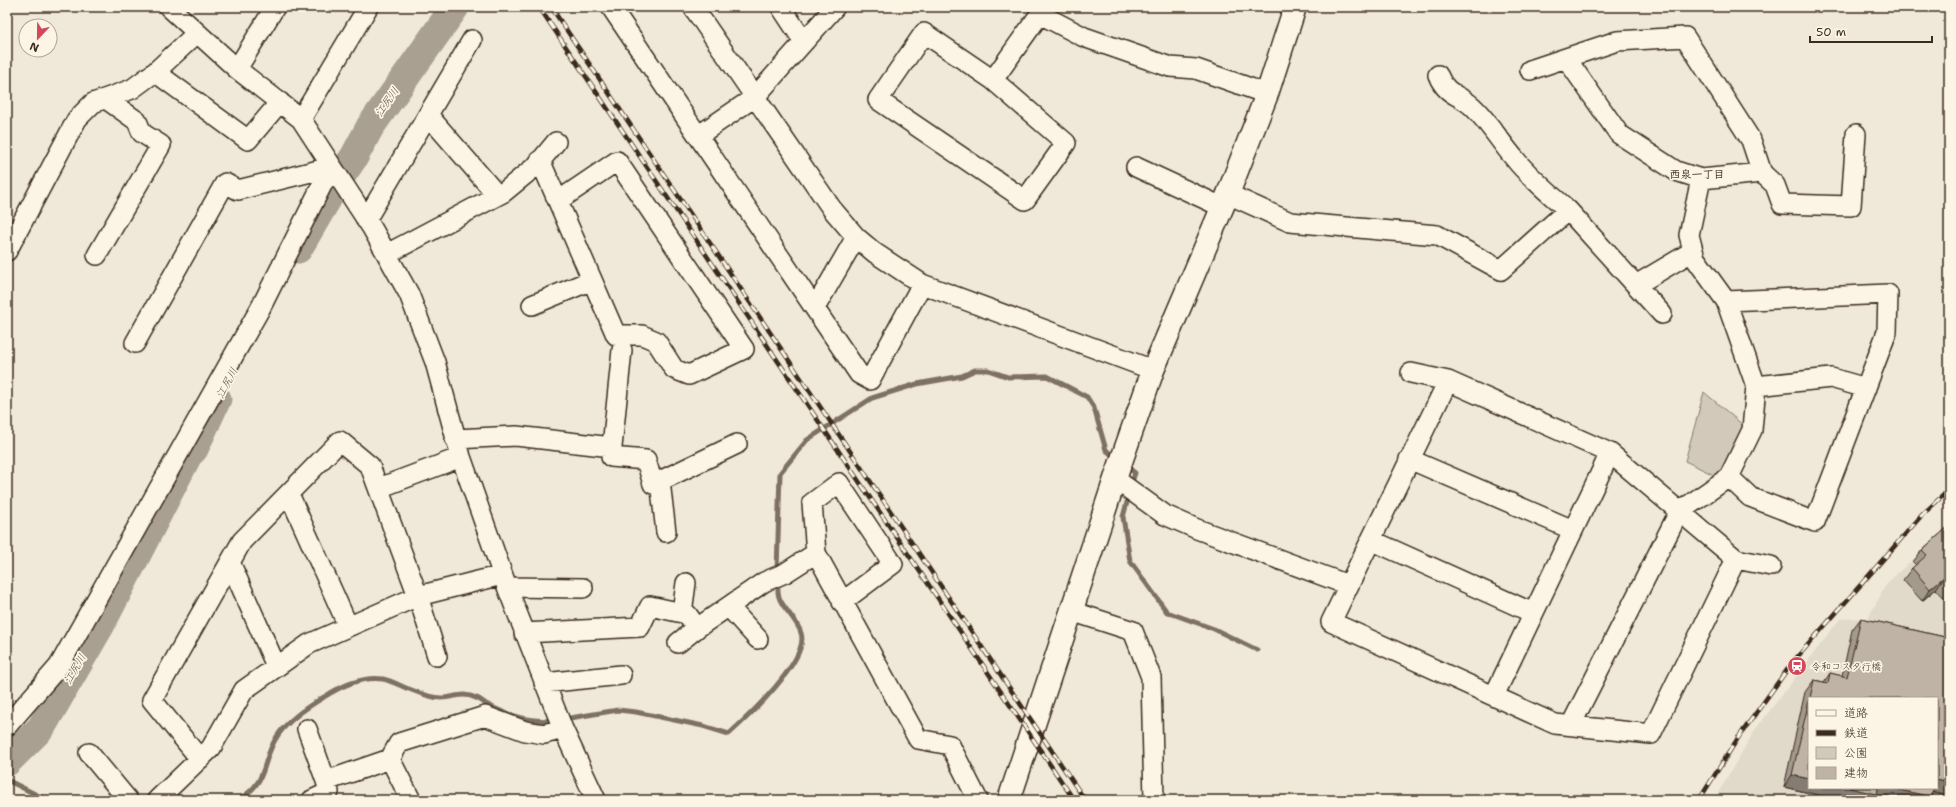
<svg xmlns="http://www.w3.org/2000/svg" width="1956" height="807" font-family="'Shantell Sans','Klee One',sans-serif">
  <style>
    .built { fill: #e1d9c9; fill-rule: evenodd }
    .green { fill: #d2c9ba; stroke: #867a6c }
    .lines { fill: none; stroke-linecap: round; stroke-linejoin: round }
    .stream { stroke: #7e7163; stroke-width: 5 }
    .river { stroke: #aaa091; stroke-width: 29 }
    .minor-casing { stroke: #3b2a1e; stroke-width: 22 }
    .tertiary-casing { stroke: #3b2a1e; stroke-width: 25 }
    .minor { stroke: #fcf5e5; stroke-width: 19 }
    .tertiary { stroke: #fcf5e5; stroke-width: 22 }
    .rail-casing { stroke: #3b2a1e; stroke-width: 4.5 }
    .rail { stroke: #fcf5e5; stroke-width: 3; stroke-dasharray: 9; stroke-linecap: butt }
    .wall { fill: #a39a8d; stroke: #3b2a1e; fill-rule: evenodd }
    .shaded-wall { fill: #857d73; stroke: #3b2a1e }
    .building { fill: #beb3a4; stroke: #3b2a1e }
    .labels { text-anchor: middle; dominant-baseline: central; stroke-width: 3.5; stroke-linejoin: round; paint-order: stroke }
    .poi-label { font-size: 10px; fill: #3b2a1e; stroke: #fcf5e5; text-anchor: start }
    .water-label { font-size: 11px; font-style: italic; fill: #625346; stroke: #fcf5e5 }
    .neighbourhood-label { font-size: 11px; font-weight: bold; fill: #3b2a1e; stroke: #fcf5e5 }
  </style>
  <rect width="100%" height="100%" fill="#f0e9d9"/>
  <filter id="ink" filterUnits="userSpaceOnUse"><feTurbulence type="fractalNoise" baseFrequency=".025" numOctaves="2"/><feDisplacementMap in="SourceGraphic" scale="8" xChannelSelector="R" yChannelSelector="G"/><feConvolveMatrix kernelMatrix="1 2 1 2 8 2 1 2 1" color-interpolation-filters="sRGB"/></filter>
  <g filter="url(#ink)">
    <!-- built -->
    <path class="built" d="M 1949,527 L 1949,800 L 1716,800 L 1715,798 L 1755,730 L 1840,619 L 1868,618 L 1887,583 ZM 1809,698 L 1937,698 L 1937,788 L 1809,788 Z"/>
    <!-- green -->
    <path class="green" d="M 1704,392 L 1744,426 L 1724,470 L 1714,475 L 1685,461 Z"/>
    <g class="lines">
      <!-- stream -->
      <path class="stream" d="M 1126,466 L 1135,473 L 1131,485
        M 1129,495 L 1123,517 L 1130,561 L 1167,612 L 1214,629 L 1257,650
        M 777,571 L 780,473 L 807,440 L 872,398 L 917,384 L 962,376 L 975,370 L 988,370 L 1008,377 L 1047,376 L 1087,397 L 1094,408 L 1106,450 L 1116,458
        M 564,719 L 618,710 L 636,712 L 703,726 L 729,734 C 748,717 810,659 801,633 C 797,619 782,608 779,597 C 777,592 778,586 778,581
        M 7,780 L 47,800
        M 238,800 C 270,782 260,761 278,735 C 289,719 307,707 324,697 C 341,686 362,676 383,679 C 392,681 401,686 409,689 C 419,693 430,698 441,698 C 454,698 463,691 476,698 C 480,699 483,702 486,704 C 508,716 532,723 556,720"/>
      <!-- river -->
      <path class="river" d="M 298,249 L 339,179 L 354,157 L 370,127 L 455,7
        M 7,762 L 41,728 L 100,626 L 188,455 L 194,449 L 217,399"/>
      <defs>
        <path id="minor" d="M 169,7 L 237,69 L 301,119 L 372,228 L 409,294 L 435,362 L 461,457 L 507,587 L 563,729 L 596,800
          M 611,7 L 859,374 L 870,380 L 922,284
          M 693,7 L 832,209 L 856,237 L 875,253 L 922,284 L 1153,370
          M 781,7 L 804,42
          M 924,33 L 993,80 L 1066,143 L 1025,200 L 878,100 Z
          M 237,69 L 275,7
          M 1530,70 L 1566,58
          M 155,72 L 248,140 L 280,102
          M 1438,75 C 1447,97 1461,94 1475,109 C 1490,124 1501,143 1515,159 C 1530,178 1550,194 1568,210
          M 993,80 L 1040,14 L 1084,37 L 1170,67 L 1196,69 L 1267,94
          M 428,115 L 497,195
          M 301,119 L 368,7
          M 699,135 L 755,97 L 835,7
          M 540,160 L 616,335 L 642,335 L 656,341 L 674,369 L 689,375 L 744,349 L 617,161 L 558,201
          M 1136,167 L 1222,207
          M 1701,179 L 1762,173
          M 1228,194 L 1290,222 L 1437,235 L 1501,270 L 1568,210 L 1662,314
          M 366,220 L 472,40
          M 7,251 L 77,119 L 93,103 L 132,89 L 155,72 L 197,33
          M 387,254 L 504,192 L 537,165 L 556,142
          M 97,255 L 161,145 L 142,133 L 137,121 L 106,99
          M 1636,285 L 1693,251
          M 1726,301 L 1888,294 L 1887,332 L 1815,522 L 1750,497 L 1729,477
          M 532,305 L 592,280
          M 815,308 L 856,237
          M 135,343 L 225,183 L 238,190 L 331,167
          M 1411,373 L 1448,381 L 1610,453 L 1736,559 L 1771,566
          M 1448,381 L 1331,622 L 1555,724 L 1651,734 L 1736,559
          M 1756,386 L 1831,378 L 1866,388
          M 455,439 L 516,436 L 612,447 L 611,457 L 646,460 L 653,484 L 660,481 L 666,532
          M 612,447 L 622,350
          M 1409,459 L 1573,530
          M 1115,479 L 1165,515 L 1197,529 L 1348,585
          M 660,481 L 737,444
          M 379,488 L 461,457
          M 289,494 L 348,626
          M 1371,540 L 1533,613
          M 816,553 L 812,503 L 839,483 L 893,564 L 842,602
          M 230,562 L 276,666
          M 507,587 L 583,588
          M 729,607 L 758,639
          M 1071,611 L 1133,631 L 1151,677 L 1154,800
          M 682,613 L 686,583
          M 524,633 L 640,627 L 650,606 L 687,614 L 697,628 L 764,582 L 785,573 L 816,553 L 918,739 L 950,745 L 978,800
          M 678,643 L 697,628
          M 544,683 L 621,675
          M 1494,696 L 1610,453
          M 1571,725 L 1679,512 L 1729,477 L 1752,430 L 1756,386 L 1726,301 L 1695,258 L 1689,235 L 1701,179 L 1676,171 L 1619,134 L 1566,58 L 1617,41 L 1685,37 L 1751,140 L 1762,173 L 1775,185 L 1782,204 L 1851,206 L 1856,134
          M 7,726 L 59,666 L 261,307 L 331,167
          M 307,729 L 326,781
          M 89,753 L 128,800
          M 200,759 L 152,700 L 242,541 L 340,441 L 370,466 L 418,596 L 437,656
          M 157,800 L 211,748 L 244,690 L 309,644 L 418,596 L 502,575
          M 312,800 L 329,792 L 326,781 L 390,759
          M 411,800 L 390,759 L 399,743 L 485,716 L 525,731 L 544,734 L 563,729"/>
        <path id="tertiary" d="M 1009,800 L 1115,479 L 1153,370 L 1228,194 L 1267,94 L 1295,7"/>
      </defs>
      <!-- minor casing -->
      <use href="#minor" class="minor-casing"/>
      <!-- tertiary casing -->
      <use href="#tertiary" class="tertiary-casing"/>
      <!-- minor -->
      <use href="#minor" class="minor"/>
      <!-- tertiary -->
      <use href="#tertiary" class="tertiary"/>
      <defs>
        <path id="rail" d="M 539,7 L 1074,800
          M 551,7 L 1085,800
          M 1699,800 L 1738,738 L 1792,663 L 1922,515 L 1949,490"/>
      </defs>
      <!-- rail casing -->
      <use href="#rail" class="rail-casing"/>
      <!-- rail -->
      <use href="#rail" class="rail"/>
    </g>
    <!-- wall -->
    <path class="wall" d="M 1949,526 L 1949,603 L 1936,589 L 1922,601 L 1903,580 L 1912,568 L 1916,565 L 1913,562 L 1922,550 Z
      M 1861,618 L 1949,638 L 1949,788 L 1944,795 L 1933,793 L 1932,797 L 1930,800 L 1881,800 L 1874,798 L 1873,800 L 1839,800 L 1784,787 L 1805,692 L 1814,680 L 1824,682 L 1830,673 L 1842,676 L 1852,630 ZM 1809,698 L 1937,698 L 1937,788 L 1809,788 Z"/>
    <!-- shaded-wall -->
    <path class="shaded-wall" d="M 1945,576 L 1936,589 L 1922,601 L 1930,589 Z
      M 1792,775 L 1809,779 L 1809,788 L 1891,788 L 1932,797 L 1930,800 L 1881,800 L 1874,798 L 1873,800 L 1839,800 L 1784,787 Z
      M 1937,779 L 1949,782 L 1949,788 L 1944,795 L 1928,791 L 1930,788 L 1937,788 Z"/>
    <!-- building -->
    <path class="building" d="M 1949,526 L 1949,581 L 1945,576 L 1930,589 L 1912,568 L 1927,555 L 1922,550 Z
      M 1861,618 L 1949,638 L 1949,782 L 1937,779 L 1937,698 L 1810,698 L 1814,680 L 1828,683 L 1830,673 L 1847,677 Z
      M 1809,700 L 1809,779 L 1792,775 Z
      M 1849,788 L 1878,788 L 1877,794 Z
      M 1891,788 L 1934,788 L 1932,797 Z"/>
  </g>
  <!-- icons -->
  <defs>
    <symbol id="station-disc" viewBox="-11 -11 22 22"><circle r="9.5" fill="#d1495b" stroke="#fcf5e5"/><path d="M-3-6H3Q5-6 5-4V2Q5 4 3 4L4.5 6H3L1.5 4h-3L-3 6H-4.5L-3 4Q-5 4-5 2V-4Q-5-6-3-6ZM-3.5-4v3h7v-3ZM-3.5 1v1.5H-2V1ZM2 1v1.5H3.5V1Z" fill="#fff"/></symbol>
  </defs>
  <g fill-rule="evenodd">
    <use href="#station-disc" x="1786" y="655" width="22" height="22"/>
  </g>
  <g class="labels">
    <!-- poi labels -->
    <g class="poi-label">
      <text x="1811" y="666">令和コスタ行橋</text>
    </g>
    <!-- water labels -->
    <g class="water-label">
      <text transform="translate(387 102) rotate(-55)">江尻川</text>
      <text transform="translate(227 383) rotate(-62)">江尻川</text>
      <text transform="translate(75 669) rotate(-60)">江尻川</text>
    </g>
    <!-- neighbourhood labels -->
    <g class="neighbourhood-label">
      <text x="1697" y="174">西泉一丁目</text>
    </g>
  </g>
  <!-- margin -->
  <rect width="1956" height="807" fill="none" stroke="#fcf5e5" stroke-width="24"/>
  <rect x="12" y="12" width="1932" height="783" fill="none" stroke="#3b2a1e" stroke-width="1.5" filter="url(#ink)"/>
  <!-- legend -->
  <rect x="1808" y="697" width="130" height="92" fill="#fcf5e5" stroke="#afa495"/>
  <rect x="1816" y="710" width="20" height="6" fill="#fcf5e5" stroke="#afa495"/>
  <text x="1844" y="717" font-size="12" fill="#3b2a1e">道路</text>
  <rect x="1816" y="730" width="20" height="6" fill="#3b2a1e" stroke="#afa495"/>
  <text x="1844" y="737" font-size="12" fill="#3b2a1e">鉄道</text>
  <rect x="1816" y="747" width="20" height="12" fill="#d2c9ba" stroke="#afa495"/>
  <text x="1844" y="757" font-size="12" fill="#3b2a1e">公園</text>
  <rect x="1816" y="767" width="20" height="12" fill="#beb3a4" stroke="#afa495"/>
  <text x="1844" y="777" font-size="12" fill="#3b2a1e">建物</text>
  <!-- north arrow -->
  <g transform="translate(38 38) rotate(202)"><circle r="19" fill="#fcf5e5" stroke="#afa495"/>
  <path d="M0-3L7 15L0 10L-7 15Z" fill="#d1495b"/>
  <text y="-6" font-size="11" font-weight="bold" text-anchor="middle" fill="#3b2a1e">N</text>
  </g>
  <!-- scale -->
  <path d="M1810 36v6h122v-6" fill="none" stroke="#3b2a1e" stroke-width="2"/>
  <text x="1816" y="36" font-size="12" fill="#3b2a1e" stroke="#fcf5e5" stroke-width="3" paint-order="stroke">50 m</text>
</svg>
